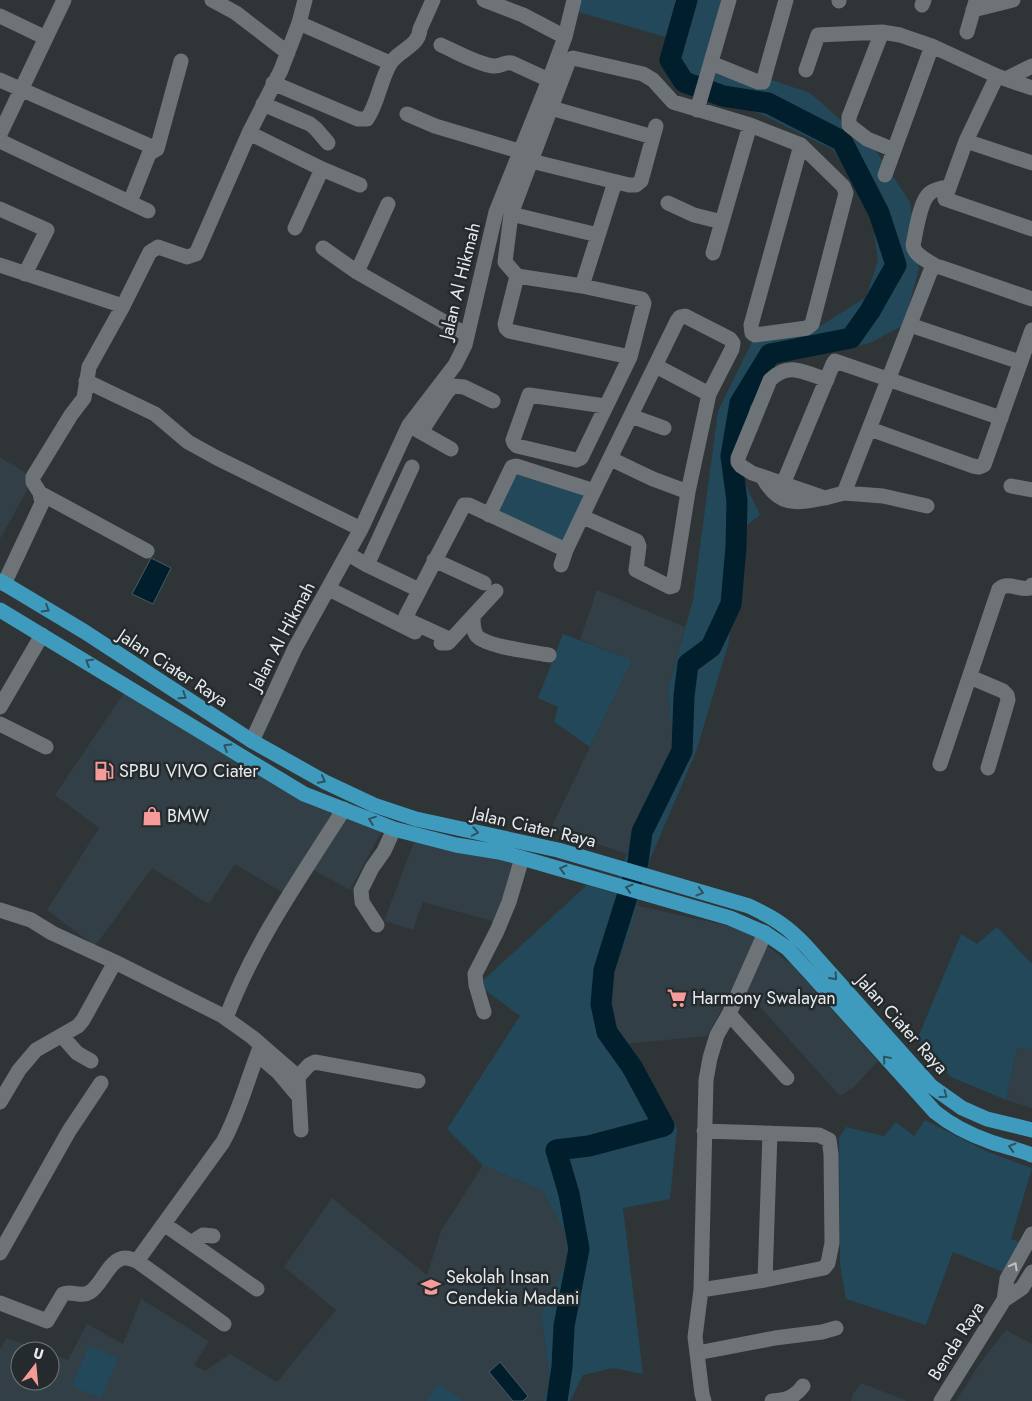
<svg xmlns="http://www.w3.org/2000/svg" width="1032" height="1401" font-family="Jost,sans-serif">
  <style>
    .built { fill: #333f46 }
    .green { fill: #22485a }
    .water { fill: #001e2b; stroke: #455c65 }
    .lines { fill: none; stroke-linecap: round; stroke-linejoin: round }
    .river { stroke: #001e2b; stroke-width: 21 }
    .minor { stroke: #6d7377; stroke-width: 15 }
    .major { stroke: #3f9bbe; stroke-width: 15 }
    .oneway { stroke: #2e5260 }
    .oneway2 { stroke: #bcc1c4 }
    .labels { text-anchor: middle; dominant-baseline: central; stroke-width: 5; stroke-linejoin: round; paint-order: stroke }
    .street-label { font-size: 18px; fill: #e7ebed; stroke: #252a2d }
    .poi-label { font-size: 18px; fill: #e7ebed; stroke: #252a2d; text-anchor: start }
  </style>
  <rect width="100%" height="100%" fill="#2f3437"/>
  <!-- built -->
  <path class="built" d="M 0,457 L 34,478 L 0,539 Z
    M 597,590 L 685,627 L 668,689 L 673,746 L 644,803 L 627,854 L 551,828 L 632,660 L 580,640 Z
    M 128,687 L 323,804 L 385,825 L 350,890 L 310,868 L 290,897 L 235,864 L 209,904 L 152,868 L 95,946 L 47,910 L 99,828 L 55,795 Z
    M 416,837 L 519,863 L 507,925 L 423,902 L 413,930 L 384,921 Z
    M 635,905 L 746,930 L 792,965 L 878,1061 L 853,1088 L 840,1096 L 737,981 L 707,1036 L 623,1044 L 612,1017 L 611,981 L 628,936 Z
    M 1017,1048 L 1032,1049 L 1032,1108 L 1006,1100 Z
    M 483,1165 L 543,1191 L 575,1249 L 541,1313 L 550,1382 L 543,1401 L 0,1401 L 0,1350 L 6,1338 L 44,1351 L 20,1351 L 20,1381 L 50,1381 L 50,1353 L 68,1360 L 87,1324 L 123,1344 L 141,1299 L 209,1341 L 194,1365 L 205,1371 L 230,1354 L 277,1382 L 336,1310 L 284,1267 L 332,1198 L 427,1275 L 441,1231 Z
    M 1006,1330 L 1032,1344 L 1032,1401 L 956,1401 L 978,1366 Z
    M 861,1383 L 907,1401 L 851,1401 L 853,1394 Z"/>
  <!-- green -->
  <path class="green" d="M 579,0 L 721,0 L 706,58 L 810,93 L 876,151 L 910,202 L 919,268 L 904,325 L 870,343 L 776,363 L 745,434 L 743,479 L 760,515 L 747,525 L 728,645 L 696,752 L 651,857 L 628,936 L 611,981 L 612,1017 L 623,1044 L 677,1128 L 670,1199 L 623,1208 L 643,1374 L 613,1368 L 583,1375 L 570,1401 L 543,1401 L 550,1382 L 541,1313 L 574,1249 L 543,1191 L 483,1165 L 447,1129 L 520,1016 L 478,985 L 587,885 L 614,893 L 644,803 L 673,746 L 668,689 L 693,600 L 718,411 L 753,340 L 814,330 L 866,297 L 878,260 L 869,201 L 832,149 L 761,114 L 684,90 L 665,64 L 669,38 L 575,11 Z
    M 512,467 L 594,491 L 565,554 L 489,515 Z
    M 563,634 L 632,660 L 590,747 L 554,722 L 558,707 L 538,698 Z
    M 997,927 L 1032,964 L 1032,1049 L 1017,1048 L 1006,1100 L 951,1077 L 917,1040 L 961,934 L 977,944 Z
    M 925,1120 L 988,1152 L 1032,1168 L 1011,1239 L 1023,1243 L 1006,1273 L 953,1252 L 926,1325 L 846,1299 L 840,1265 L 839,1138 L 846,1127 L 884,1136 L 896,1122 L 914,1136 Z
    M 89,1346 L 118,1358 L 101,1398 L 72,1386 Z
    M 439,1383 L 463,1401 L 426,1401 Z"/>
  <!-- water -->
  <path class="water" d="M 151,558 L 171,568 L 153,604 L 132,594 Z
    M 500,1362 L 528,1396 L 523,1401 L 513,1401 L 489,1372 Z"/>
  <g class="lines">
    <!-- river -->
    <path class="river" d="M 557,1401 L 562,1367 L 564,1326 L 579,1249 L 569,1194 L 556,1150 L 589,1146 L 664,1126 L 632,1067 L 607,1032 L 601,1004 L 604,970 L 638,862 L 642,832 L 682,751 L 684,696 L 688,664 L 711,647 L 731,604 L 736,547 L 737,501 L 731,456 L 740,403 L 770,354 L 851,338 L 870,311 L 896,265 L 879,213 L 842,141 L 768,103 L 723,96 L 684,82 L 670,60 L 687,0"/>
    <!-- minor -->
    <path class="minor" d="M 212,0 L 236,13 L 288,53
      M 484,0 L 523,15 L 565,37
      M 839,1 L 839,0
      M 922,5 L 924,0
      M 973,10 L 1013,0
      M 0,16 L 46,38
      M 299,23 L 390,63
      M 882,32 L 849,117 L 849,125 L 867,139 L 894,150
      M 967,32 L 976,1
      M 441,45 C 457,52 475,63 493,66 C 501,67 505,61 512,63 L 549,80
      M 711,63 L 758,82 L 763,82 L 786,0
      M 806,70 L 818,35 L 882,32 L 900,35 L 932,46 L 997,76 L 1032,88
      M 997,76 L 966,141 L 945,199 L 1032,229
      M 1008,78 L 1032,66
      M 0,80 L 157,149
      M 273,83 L 358,119 L 367,119 C 378,103 380,81 390,64 C 398,50 419,47 420,29 L 433,0
      M 263,104 L 310,124 L 316,129 L 328,143
      M 551,108 L 653,137
      M 697,110 L 729,0
      M 407,114 L 435,126 L 519,151
      M 249,133 L 322,169 L 360,185
      M 0,134 L 64,0
      M 0,141 L 148,211
      M 966,141 L 1032,163
      M 531,161 L 629,185 L 636,185 L 641,181 L 656,126
      M 885,175 L 932,46
      M 130,202 L 149,154 L 157,149 L 181,61
      M 668,203 L 694,215 L 722,222
      M 0,209 L 47,230 L 25,274
      M 511,214 L 598,235
      M 295,228 L 322,169
      M 323,248 L 357,272 L 467,335
      M 713,253 L 750,125
      M 0,265 L 123,306
      M 937,267 C 929,261 914,256 913,245 C 916,232 920,200 930,193 C 935,189 942,188 948,187
      M 357,272 L 388,204
      M 517,276 L 505,324 L 506,328 L 509,331 L 630,357
      M 582,286 L 615,182
      M 910,325 L 1020,362
      M 656,366 L 709,394
      M 827,380 C 805,373 789,361 770,380 L 738,458 L 738,462 L 741,466 L 752,473 L 825,498 L 844,493 L 883,496 L 927,506
      M 86,381 L 155,414 L 188,442 L 217,458 L 361,529
      M 605,406 L 529,395 L 513,440 L 514,443 L 517,446 L 576,460 L 581,458 L 630,357 L 644,303 L 642,299 L 582,286 L 517,276 L 505,262 L 511,214 L 569,60 L 573,58 L 643,74 L 653,80 L 673,102 L 750,125 L 801,145 L 843,186 L 846,193 L 844,201 L 812,324 L 807,328 L 755,335 L 752,333 L 751,325 L 801,145
      M 631,416 L 664,428
      M 412,427 L 451,449
      M 870,429 L 973,466 L 979,467 L 984,465 L 1032,330
      M 421,432 L 447,392 L 453,386 L 464,387 L 493,401
      M 611,459 L 653,479 L 688,492
      M 763,478 C 779,506 795,504 824,498
      M 783,484 L 833,364 L 835,361 L 1001,418
      M 1011,486 L 1032,490
      M 844,493 L 931,270 L 935,267 L 940,267 L 1032,299
      M 489,515 L 512,467 L 516,466 L 594,491
      M 147,551 L 40,493 L 33,482 L 33,477 L 71,415 L 84,398 L 89,367 L 123,306 L 150,252 L 158,247 L 187,257 L 196,254 L 249,133 L 281,70 L 299,23 L 305,0
      M 348,554 L 367,565 L 412,467
      M 434,560 L 484,583
      M 367,565 L 419,590
      M 561,565 L 566,550 L 594,491 L 677,321 L 680,317 L 685,316 L 730,339 L 733,343 L 732,349 L 709,394 L 688,492 L 673,586 L 670,587 L 636,570 L 639,546 L 637,541 L 583,517
      M 4,584 L 42,503 L 40,493
      M 329,589 L 415,632
      M 473,617 C 473,623 473,631 477,636 C 487,647 533,652 549,655
      M 447,638 L 412,622 L 407,619 L 406,616 L 464,505 L 469,505 L 566,550
      M 441,643 L 448,643 L 496,591
      M 970,677 L 1003,691 L 1007,695 L 1008,700 L 988,768
      M 0,707 L 42,635
      M 0,724 L 46,747
      M 252,741 L 295,648 L 361,529 L 409,425 L 455,365 L 465,345 L 496,212 L 549,80 L 565,37 L 574,0
      M 940,764 L 999,589 C 1009,581 1019,591 1030,588 L 1032,585
      M 0,910 L 31,920 L 52,933 L 115,962 L 221,1015 L 252,1037 L 298,1077 L 301,1130
      M 377,925 L 362,902 L 361,890 L 372,868 L 384,851 L 394,829
      M 484,1012 L 476,985 L 475,974 L 497,931 L 509,902 L 522,858
      M 729,1014 L 787,1078
      M 226,1018 C 254,943 301,877 344,809
      M 62,1036 L 77,1053 L 91,1061
      M 264,1060 L 278,1072 L 299,1097
      M 298,1077 L 309,1065 L 315,1062 L 418,1081
      M 0,1102 L 19,1070 L 36,1050 L 78,1026 L 83,1020 L 115,962
      M 164,1224 L 257,1289
      M 191,1243 L 203,1235 L 213,1236
      M 0,1253 L 69,1131 L 101,1083
      M 137,1261 L 223,1142 C 240,1111 248,1077 261,1045
      M 765,1280 L 770,1133
      M 701,1290 L 765,1280 L 824,1268 L 828,1263 L 832,1243 L 831,1154 L 829,1140 L 819,1135 L 704,1131
      M 1004,1300 L 1007,1279 L 1032,1234
      M 0,1303 L 47,1321 L 63,1294 C 72,1290 81,1298 90,1292 C 102,1285 110,1257 126,1258 C 129,1258 134,1260 137,1261 L 224,1324
      M 697,1353 L 775,1338 L 822,1332 L 836,1328
      M 704,1401 L 702,1394 L 695,1337 L 701,1290 L 706,1080 L 710,1058 L 717,1035 L 729,1014 L 765,933
      M 772,1401 C 786,1400 794,1398 803,1386
      M 941,1401 L 1004,1300 L 1022,1288 L 1032,1272"/>
    <!-- major -->
    <path class="major" d="M 0,581 L 85,632 L 252,741 L 325,782 L 374,805 L 416,819 L 558,850 L 749,906 C 774,918 787,926 806,946 L 931,1086 L 962,1108 L 987,1119 L 1032,1130
      M 0,610 L 304,794 L 394,829 L 456,845 L 499,852 L 522,858 L 730,918 L 765,933 L 787,948 L 810,973 L 935,1112 C 951,1125 971,1135 991,1142 C 1005,1147 1018,1149 1032,1155"/>
  </g>
  <!-- one-way arrows -->
  <defs><path id="oneway-chevron" d="M-2-3.5L2.5 0L-2 3.5" fill="none" stroke-width="1.6" stroke-linecap="round" stroke-linejoin="round" transform="scale(1.25)"/></defs>
  <g class="oneway">
    <use href="#oneway-chevron" transform="translate(46 609) rotate(31)"/>
    <use href="#oneway-chevron" transform="translate(89 662) rotate(-149)"/>
    <use href="#oneway-chevron" transform="translate(183 696) rotate(33)"/>
    <use href="#oneway-chevron" transform="translate(227 747) rotate(-148)"/>
    <use href="#oneway-chevron" transform="translate(322 780) rotate(28)"/>
    <use href="#oneway-chevron" transform="translate(372 820) rotate(-159)"/>
    <use href="#oneway-chevron" transform="translate(475 832) rotate(11)"/>
    <use href="#oneway-chevron" transform="translate(563 869) rotate(-164)"/>
    <use href="#oneway-chevron" transform="translate(629 888) rotate(-163)"/>
    <use href="#oneway-chevron" transform="translate(700 892) rotate(16)"/>
    <use href="#oneway-chevron" transform="translate(834 977) rotate(48)"/>
    <use href="#oneway-chevron" transform="translate(886 1059) rotate(-131)"/>
    <use href="#oneway-chevron" transform="translate(944 1095) rotate(36)"/>
    <use href="#oneway-chevron" transform="translate(1012 1147) rotate(-164)"/>
  </g>
  <use class="oneway2" href="#oneway-chevron" transform="translate(1014 1266) rotate(-61)"/>
  <!-- icons -->
  <defs>
    <symbol id="fuel-bare" viewBox="-9 -9 18 18"><path d="M-5.5-6h7V0h2V4h1.3V-2.5L3-4.5l.8-.8L6-3V5H2.5V1h-1V6h-7ZM-4.2-4.7v3.2H.2V-4.7Z" fill="#f59b9a" stroke="#252a2d" stroke-width="2.5" paint-order="stroke"/></symbol>
    <symbol id="shop-bare" viewBox="-9 -9 18 18"><path d="M-5-2.5h2.3a2.7 3.5 0 0 1 5.4 0H5L5.5 6h-11ZM-1.5-2.5h3a1.5 2.3 0 0 0-3 0Z" fill="#f59b9a" stroke="#252a2d" stroke-width="2.5" paint-order="stroke"/></symbol>
    <symbol id="supermarket-bare" viewBox="-9 -9 18 18"><path d="M-6-5.5h2.5l.6 2H6L4.5 2H-2.5L-4.4-4H-6ZM-1.5 3.2a1.3 1.3 0 1 0 .1 0ZM3 3.2a1.3 1.3 0 1 0 .1 0Z" fill="#f59b9a" stroke="#252a2d" stroke-width="2.5" paint-order="stroke"/></symbol>
    <symbol id="school-bare" viewBox="-9 -9 18 18"><path d="M0-5L7-2L0 1L-7-2ZM-4 1L0 2.5L4 1V4Q0 6-4 4Z" fill="#f59b9a" stroke="#252a2d" stroke-width="2.5" paint-order="stroke"/></symbol>
  </defs>
  <g fill-rule="evenodd">
    <use href="#fuel-bare" x="90" y="757" width="28" height="28"/>
    <use href="#shop-bare" x="138" y="802" width="28" height="28"/>
    <use href="#supermarket-bare" x="663" y="984" width="28" height="28"/>
    <use href="#school-bare" x="417" y="1273" width="28" height="28"/>
  </g>
  <g class="labels">
    <!-- street labels -->
    <g class="street-label">
      <text transform="translate(460 281) rotate(-76)">Jalan Al Hikmah</text>
      <text transform="translate(282 636) rotate(-62)">Jalan Al Hikmah</text>
      <text transform="translate(173 668) rotate(33)">Jalan Ciater Raya</text>
      <text transform="translate(534 827) rotate(13)">Jalan Ciater Raya</text>
      <text transform="translate(902 1024) rotate(48)">Jalan Ciater Raya</text>
      <text transform="translate(956 1341) rotate(-58)">Benda Raya</text>
    </g>
    <!-- poi labels -->
    <g class="poi-label">
      <text x="119" y="771">SPBU VIVO Ciater</text>
      <text x="167" y="816">BMW</text>
      <text x="692" y="998">Harmony Swalayan</text>
      <text x="446" y="1277">Sekolah Insan<tspan x="446" dy="21">Cendekia Madani</tspan></text>
    </g>
  </g>
  <!-- north arrow -->
  <g transform="translate(35 1366) rotate(16)"><circle r="24" fill="#252a2d" stroke="#73777a"/>
  <path d="M0-4L9 19L0 12L-9 19Z" fill="#f59b9a"/>
  <text y="-8" font-size="14" font-weight="bold" text-anchor="middle" fill="#e7ebed">U</text>
  </g>
</svg>
